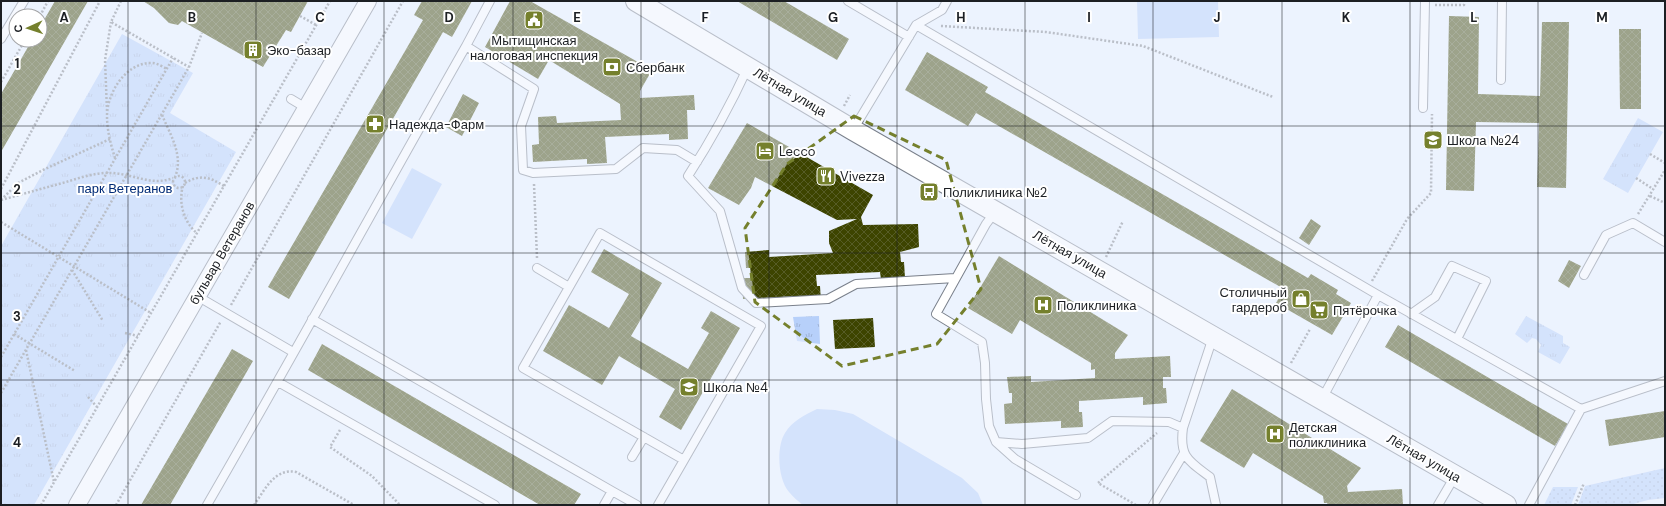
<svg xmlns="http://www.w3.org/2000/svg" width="1666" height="506" font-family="'DM Sans',sans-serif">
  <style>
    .grass { fill: url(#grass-dots) }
    .park { fill: url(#park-tufts) }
    .pitch { fill: #b7d0fa }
    .building { fill: url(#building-cross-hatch) }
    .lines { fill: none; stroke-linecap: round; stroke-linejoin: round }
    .service-casing { stroke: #7a808b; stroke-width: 10 }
    .minor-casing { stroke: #7a808b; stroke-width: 18 }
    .tertiary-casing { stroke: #7a808b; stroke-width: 22 }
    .path { stroke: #7c8188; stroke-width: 2.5; stroke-dasharray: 2 2; stroke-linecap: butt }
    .service { stroke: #fff; stroke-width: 8 }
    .minor { stroke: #fff; stroke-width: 16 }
    .tertiary { stroke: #fff; stroke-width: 20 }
    .marked { fill: none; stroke: #75802d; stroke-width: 3; stroke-dasharray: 8 5; stroke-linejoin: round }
    .grid { fill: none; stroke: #1c1f23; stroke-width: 1; stroke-opacity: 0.55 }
    .labels { text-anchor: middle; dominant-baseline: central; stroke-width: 4; stroke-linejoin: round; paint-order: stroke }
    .poi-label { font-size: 13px; fill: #1c1f23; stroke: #fff; text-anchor: start }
    .street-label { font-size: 13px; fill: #1c1f23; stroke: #fff }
    .park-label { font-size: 13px; fill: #012b76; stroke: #fff }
    .grid-label { font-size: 13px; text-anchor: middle; font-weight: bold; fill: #1c1f23; stroke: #fff; stroke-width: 4; stroke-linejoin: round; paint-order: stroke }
  </style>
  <defs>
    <pattern id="grass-dots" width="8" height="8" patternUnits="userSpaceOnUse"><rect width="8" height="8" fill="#b7d0fa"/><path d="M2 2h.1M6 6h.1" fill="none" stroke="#9db2d6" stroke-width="1.8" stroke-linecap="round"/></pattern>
    <pattern id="park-tufts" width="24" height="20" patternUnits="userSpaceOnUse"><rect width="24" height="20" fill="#b7d0fa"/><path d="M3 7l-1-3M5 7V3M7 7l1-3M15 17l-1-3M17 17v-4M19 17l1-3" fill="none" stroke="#9db2d6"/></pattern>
    <pattern id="building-cross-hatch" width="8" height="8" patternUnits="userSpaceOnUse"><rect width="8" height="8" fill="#3d4400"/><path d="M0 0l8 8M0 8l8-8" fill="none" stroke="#565c26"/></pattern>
  </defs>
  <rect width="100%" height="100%" fill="#ecf3fe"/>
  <!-- grass -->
  <path class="grass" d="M 1665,468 L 1665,498 L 1648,500 L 1630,505 L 1578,505 L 1585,486 Z
    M 1553,487 L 1578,487 L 1571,505 L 1544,505 Z"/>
  <!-- park -->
  <path class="park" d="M 122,34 L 193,73 L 170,113 L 236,152 L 34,505 L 1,505 L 1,246 Z
    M 1638,118 L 1663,132 L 1628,193 L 1603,179 Z
    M 819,316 L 820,344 L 797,341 L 793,317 Z
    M 1526,316 L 1563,336 L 1563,343 L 1570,347 L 1560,364 L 1538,352 L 1541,345 L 1536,339 L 1532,338 L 1527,343 L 1515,334 Z"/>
  <!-- pitch -->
  <path class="pitch" d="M 1137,1 L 1218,1 L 1219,37 L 1138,39 Z
    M 412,168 L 442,184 L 412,239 L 382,223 Z
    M 817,409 L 835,410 L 853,414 L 962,478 L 978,493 L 983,505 L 803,505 C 798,501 793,497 789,492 C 778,480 776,447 785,433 C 792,421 805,415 817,409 Z"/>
  <!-- building -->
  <path class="building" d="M 55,1 L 88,1 L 1,152 L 1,94 L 32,40 L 40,40 L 40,27 Z
    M 143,1 L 308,1 L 291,32 L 286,30 L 263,67 L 182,21 L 178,25 L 169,23 L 154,8 Z
    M 422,1 L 472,1 L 452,37 L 443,32 L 289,299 L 268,287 L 423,20 L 414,15 Z
    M 510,1 L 530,1 L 652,70 L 640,91 L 640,98 L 694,95 L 695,110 L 687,110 L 688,139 L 669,140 L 669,134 L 605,137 L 607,163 L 587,164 L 587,159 L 533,162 L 532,145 L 539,144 L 538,117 L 556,116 L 557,123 L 621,120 L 620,104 L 549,60 L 538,79 L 485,47 Z
    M 737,1 L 784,1 L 849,39 L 837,60 Z
    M 1449,16 L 1479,17 L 1478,94 L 1540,96 L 1542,22 L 1569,22 L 1566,188 L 1537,187 L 1539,123 L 1476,122 L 1474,191 L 1446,190 Z
    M 1619,29 L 1641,29 L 1641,109 L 1620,109 Z
    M 927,52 L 988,87 L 985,92 L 1308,278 L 1311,274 L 1338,290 L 1336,294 L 1351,303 L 1332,335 L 1276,303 L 1284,289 L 976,113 L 968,126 L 905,90 Z
    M 463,94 L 479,103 L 462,136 L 446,127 Z
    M 747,123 L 873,195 L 861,217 L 863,225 L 918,224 L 919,247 L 900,252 L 901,262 L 904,262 L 905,278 L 881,279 L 880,272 L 816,275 L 817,286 L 820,286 L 821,301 L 799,302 L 798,296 L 743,299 L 742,278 L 750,278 L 750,268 L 746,268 L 745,252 L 769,250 L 769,257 L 833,253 L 829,243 L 829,231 L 857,219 L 837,220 L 755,177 L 751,188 L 739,205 L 708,188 Z
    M 1311,219 L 1321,226 L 1309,245 L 1299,238 Z
    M 604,249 L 662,283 L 631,336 L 688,369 L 709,333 L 701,328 L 711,311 L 740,328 L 681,430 L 659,417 L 675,389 L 619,356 L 602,385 L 543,351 L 569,305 L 609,328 L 629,294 L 591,272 Z
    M 999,256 L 1128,335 L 1115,353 L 1115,359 L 1170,356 L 1171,377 L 1163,377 L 1163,388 L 1166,388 L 1167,403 L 1143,405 L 1143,397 L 1079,401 L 1079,412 L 1082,412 L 1083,427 L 1061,428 L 1061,421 L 1005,424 L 1004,404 L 1012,403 L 1012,393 L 1009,393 L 1007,377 L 1031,376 L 1031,382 L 1095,378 L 1095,369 L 1091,370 L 1091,363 L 1020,320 L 1012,334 L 968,308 Z
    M 1569,260 L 1581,266 L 1569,288 L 1558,281 Z
    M 873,318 L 875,347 L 835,349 L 833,320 Z
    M 1398,325 L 1568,424 L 1555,446 L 1385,347 Z
    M 322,344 L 581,494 L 574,505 L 540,505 L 308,370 Z
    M 232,349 L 253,361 L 170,505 L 141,505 Z
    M 1232,389 L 1361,468 L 1347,486 L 1348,492 L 1402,489 L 1403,505 L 1328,505 L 1327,503 L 1324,503 L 1323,496 L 1253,453 L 1244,468 L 1200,441 Z
    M 1665,411 L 1665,437 L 1609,446 L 1605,420 Z"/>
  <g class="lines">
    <defs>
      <path id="service" d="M 490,1 L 466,46 L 534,89 L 521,126 L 523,170 L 533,173 L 616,169 L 643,148 L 677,150 L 697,162
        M 848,1 L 909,37
        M 916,25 L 1378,295 L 1581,409
        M 1,39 L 24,1
        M 748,67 C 731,104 710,142 688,176 L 720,211 L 742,288 L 756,303 L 828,299 L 856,284 L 955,278
        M 1501,80 L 1502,1
        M 291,99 L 306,108
        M 1423,108 L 1425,1
        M 853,130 L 916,25 L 942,10 L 947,1
        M 995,212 L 986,224 L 936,314 L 982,342 L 985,363 L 986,399 L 989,426 L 996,442 L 1022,444 L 1088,438 L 1112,421 L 1169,422 L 1183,428
        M 537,268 L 569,287
        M 1584,275 L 1606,235 L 1633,223 L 1665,242
        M 197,296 L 293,352
        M 1411,314 L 1435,297 L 1452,266 L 1486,281 L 1457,339
        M 312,319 L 612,491 L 604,505
        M 1213,337 L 1183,428 C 1179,457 1189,461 1210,477 L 1216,505
        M 278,382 L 495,505
        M 1322,399 L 1378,295
        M 996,442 L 1015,459 L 1076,495
        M 632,457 L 644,437
        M 612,491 L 637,505
        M 207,505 C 295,353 379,199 466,46
        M 658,505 L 684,460 L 761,326 L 600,233 L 523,368 L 684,460
        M 1153,505 L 1184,453
        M 1438,505 L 1455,476
        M 1529,505 L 1581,409 L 1665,381"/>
      <path id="minor" d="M 77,505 L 368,1"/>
      <path id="tertiary" d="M 636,1 L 853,130 L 1506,505"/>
    </defs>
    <!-- service casing -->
    <use href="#service" class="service-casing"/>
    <!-- minor casing -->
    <use href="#minor" class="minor-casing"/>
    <!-- tertiary casing -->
    <use href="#tertiary" class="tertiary-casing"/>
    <!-- path -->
    <path class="path" d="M 121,1 L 111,22 L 189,67
      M 1435,5 L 1464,5 L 1464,1
      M 40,16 L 48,1
      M 300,16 L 316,25
      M 941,26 L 1046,32 L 1143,46 L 1273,97
      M 1,82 L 25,40
      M 844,106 L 850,95
      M 107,111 L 105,60 L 111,22
      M 162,115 C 170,134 184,156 175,177
      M 1650,154 L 1665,163
      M 115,158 C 111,145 107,131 107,116 C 107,93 126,62 152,63 C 157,63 163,67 167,69
      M173 182a6 6 0 1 1 12 0a6 6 0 1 1-12 0Z
      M 1636,178 L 1653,189
      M 185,183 C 200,174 210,177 224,186
      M 534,184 L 537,258
      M 183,186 C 178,202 184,223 197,233
      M 1,189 L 100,1
      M 1650,196 L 1663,202
      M 1,200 C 23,194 44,188 66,182 C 79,178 94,173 107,173 C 130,172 151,187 173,178
      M 1,200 L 18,183 L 45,169 L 110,139
      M 1638,214 L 1665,170
      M 1,222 L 151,313
      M 1106,257 L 1123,221
      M 72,270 L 103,321
      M 1372,281 L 1407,219 L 1431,193 L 1432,114
      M 231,305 L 403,1
      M 125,333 L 138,336
      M 14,334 L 75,371
      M 26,350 L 54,482
      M 1,357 L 173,58
      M 1291,363 L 1310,329
      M 1,393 L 189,67 L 202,33
      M 88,397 L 97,407
      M 340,430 L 330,447 L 372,476 L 400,505
      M 41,505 L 330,1
      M 116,505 L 221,321
      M 254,505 C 265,490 274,468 296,472 L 354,505
      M 1136,505 L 1098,483 L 1157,433
      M 1575,505 L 1584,483"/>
    <!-- service -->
    <use href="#service" class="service"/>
    <!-- minor -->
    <use href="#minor" class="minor"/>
    <!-- tertiary -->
    <use href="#tertiary" class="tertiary"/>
  </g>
  <!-- marked area -->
  <path d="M0 0H1666V506H0ZM 854,116 L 946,160 L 981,289 L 937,344 L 842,366 L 755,302 L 745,228 L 787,164 Z" fill="#ecf3fe" fill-opacity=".55" fill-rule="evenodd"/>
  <path class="marked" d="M 854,116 L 946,160 L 981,289 L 937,344 L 842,366 L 755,302 L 745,228 L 787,164 Z"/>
  <!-- grid -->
  <path class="grid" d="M 128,1 L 128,505M 256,1 L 256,505M 384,1 L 384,505M 513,1 L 513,505M 641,1 L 641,505M 769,1 L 769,505M 897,1 L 897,505M 1025,1 L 1025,505M 1153,1 L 1153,505M 1282,1 L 1282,505M 1410,1 L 1410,505M 1538,1 L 1538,505M 1,126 L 1665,126M 1,253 L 1665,253M 1,380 L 1665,380"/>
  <!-- icons -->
  <defs>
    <symbol id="civic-square" viewBox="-11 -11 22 22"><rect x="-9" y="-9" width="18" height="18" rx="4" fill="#75802d" stroke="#fff"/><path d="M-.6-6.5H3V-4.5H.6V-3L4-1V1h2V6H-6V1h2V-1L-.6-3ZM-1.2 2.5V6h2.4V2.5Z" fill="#fff"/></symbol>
    <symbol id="building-square" viewBox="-11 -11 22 22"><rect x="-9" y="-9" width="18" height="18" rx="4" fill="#75802d" stroke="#fff"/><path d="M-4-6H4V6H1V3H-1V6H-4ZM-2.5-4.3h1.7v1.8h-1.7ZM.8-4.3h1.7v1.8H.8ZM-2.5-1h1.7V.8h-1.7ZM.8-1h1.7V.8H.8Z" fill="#fff"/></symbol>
    <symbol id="bank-square" viewBox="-11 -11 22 22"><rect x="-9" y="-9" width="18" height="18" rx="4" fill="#75802d" stroke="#fff"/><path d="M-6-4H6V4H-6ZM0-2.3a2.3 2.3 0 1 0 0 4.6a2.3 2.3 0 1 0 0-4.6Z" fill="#fff"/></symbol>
    <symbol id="pharmacy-square" viewBox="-11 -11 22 22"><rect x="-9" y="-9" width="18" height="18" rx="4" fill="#75802d" stroke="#fff"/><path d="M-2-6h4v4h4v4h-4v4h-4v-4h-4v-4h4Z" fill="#fff"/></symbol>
    <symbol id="school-square" viewBox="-11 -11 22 22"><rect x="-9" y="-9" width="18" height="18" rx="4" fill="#75802d" stroke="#fff"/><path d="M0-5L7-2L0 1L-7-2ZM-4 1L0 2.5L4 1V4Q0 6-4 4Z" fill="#fff"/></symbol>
    <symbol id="hotel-square" viewBox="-11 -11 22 22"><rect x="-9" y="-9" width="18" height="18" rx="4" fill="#75802d" stroke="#fff"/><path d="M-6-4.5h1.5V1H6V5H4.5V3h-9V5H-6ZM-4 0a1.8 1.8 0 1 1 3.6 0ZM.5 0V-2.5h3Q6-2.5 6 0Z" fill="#fff"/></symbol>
    <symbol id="restaurant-square" viewBox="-11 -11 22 22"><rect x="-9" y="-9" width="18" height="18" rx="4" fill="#75802d" stroke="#fff"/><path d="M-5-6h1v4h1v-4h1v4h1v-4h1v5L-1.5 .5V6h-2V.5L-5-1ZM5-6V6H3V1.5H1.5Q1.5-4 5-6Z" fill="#fff"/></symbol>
    <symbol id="bus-square" viewBox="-11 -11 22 22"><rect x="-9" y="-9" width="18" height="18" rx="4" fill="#75802d" stroke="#fff"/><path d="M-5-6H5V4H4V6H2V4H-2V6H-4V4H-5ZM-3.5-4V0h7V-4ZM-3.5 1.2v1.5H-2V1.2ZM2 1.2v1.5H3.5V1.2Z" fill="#fff"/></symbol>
    <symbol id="shop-square" viewBox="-11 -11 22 22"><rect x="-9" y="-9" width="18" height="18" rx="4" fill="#75802d" stroke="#fff"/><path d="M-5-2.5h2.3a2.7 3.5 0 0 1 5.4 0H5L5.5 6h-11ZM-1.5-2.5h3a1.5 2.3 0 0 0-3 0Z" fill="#fff"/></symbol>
    <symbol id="hospital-square" viewBox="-11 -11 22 22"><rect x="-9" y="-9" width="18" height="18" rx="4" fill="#75802d" stroke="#fff"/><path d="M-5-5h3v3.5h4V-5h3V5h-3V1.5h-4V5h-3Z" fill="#fff"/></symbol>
    <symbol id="supermarket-square" viewBox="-11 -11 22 22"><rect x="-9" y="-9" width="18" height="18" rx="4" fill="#75802d" stroke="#fff"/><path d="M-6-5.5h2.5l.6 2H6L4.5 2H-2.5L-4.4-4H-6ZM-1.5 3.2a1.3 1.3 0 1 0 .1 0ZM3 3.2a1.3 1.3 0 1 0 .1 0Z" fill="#fff"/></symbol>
  </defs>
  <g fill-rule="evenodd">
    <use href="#civic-square" x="523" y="9" width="22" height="22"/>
    <use href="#building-square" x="242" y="39" width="22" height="22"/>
    <use href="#bank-square" x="601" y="56" width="22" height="22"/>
    <use href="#pharmacy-square" x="364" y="113" width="22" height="22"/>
    <use href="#school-square" x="1422" y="129" width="22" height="22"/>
    <use href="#hotel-square" x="754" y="140" width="22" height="22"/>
    <use href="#restaurant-square" x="815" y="165" width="22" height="22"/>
    <use href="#bus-square" x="918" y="181" width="22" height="22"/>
    <use href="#shop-square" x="1290" y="288" width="22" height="22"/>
    <use href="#hospital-square" x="1032" y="294" width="22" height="22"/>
    <use href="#supermarket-square" x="1308" y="299" width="22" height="22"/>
    <use href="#school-square" x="678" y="376" width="22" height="22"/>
    <use href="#hospital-square" x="1264" y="423" width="22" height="22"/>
  </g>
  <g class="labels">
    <!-- poi labels -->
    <g class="poi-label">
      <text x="534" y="40" text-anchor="middle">Мытищинская<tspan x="534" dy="15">налоговая инспекция</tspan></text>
      <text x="267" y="50">Эко-базар</text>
      <text x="626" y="67">Сбербанк</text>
      <text x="389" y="124">Надежда-Фарм</text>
      <text x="1447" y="140">Школа №24</text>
      <text x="779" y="151">Lecco</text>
      <text x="840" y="176">Vivezza</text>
      <text x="943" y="192">Поликлиника №2</text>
      <text x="1287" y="292" text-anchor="end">Столичный<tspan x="1287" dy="15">гардероб</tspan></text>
      <text x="1057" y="305">Поликлиника</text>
      <text x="1333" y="310">Пятёрочка</text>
      <text x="703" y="387">Школа №4</text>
      <text x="1289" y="427">Детская<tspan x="1289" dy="15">поликлиника</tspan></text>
    </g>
    <!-- street labels -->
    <g class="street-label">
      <text transform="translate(790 92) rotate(31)">Лётная улица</text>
      <text transform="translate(222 253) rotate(-60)">бульвар Ветеранов</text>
      <text transform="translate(1070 254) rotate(30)">Лётная улица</text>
      <text transform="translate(1424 458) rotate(30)">Лётная улица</text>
    </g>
    <!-- park labels -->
    <g class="park-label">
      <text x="125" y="188">парк Ветеранов</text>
    </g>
  </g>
  <g class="grid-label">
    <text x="64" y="22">A</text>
    <text x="192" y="22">B</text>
    <text x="320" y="22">C</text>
    <text x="449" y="22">D</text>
    <text x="577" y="22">E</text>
    <text x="705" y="22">F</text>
    <text x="833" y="22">G</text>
    <text x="961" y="22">H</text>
    <text x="1089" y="22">I</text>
    <text x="1217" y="22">J</text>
    <text x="1346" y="22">K</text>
    <text x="1474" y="22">L</text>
    <text x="1602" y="22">M</text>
    <text x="17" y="68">1</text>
    <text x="17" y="194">2</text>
    <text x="17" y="321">3</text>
    <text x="17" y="447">4</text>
  </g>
  <!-- border -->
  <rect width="1666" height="506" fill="none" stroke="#1c1f23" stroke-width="4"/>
  <!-- north arrow -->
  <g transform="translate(28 28) rotate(267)"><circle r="19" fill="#ffffff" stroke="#a4a5a7"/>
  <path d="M0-3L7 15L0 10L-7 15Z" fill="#75802d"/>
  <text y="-6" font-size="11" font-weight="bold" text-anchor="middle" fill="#1c1f23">С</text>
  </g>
</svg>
